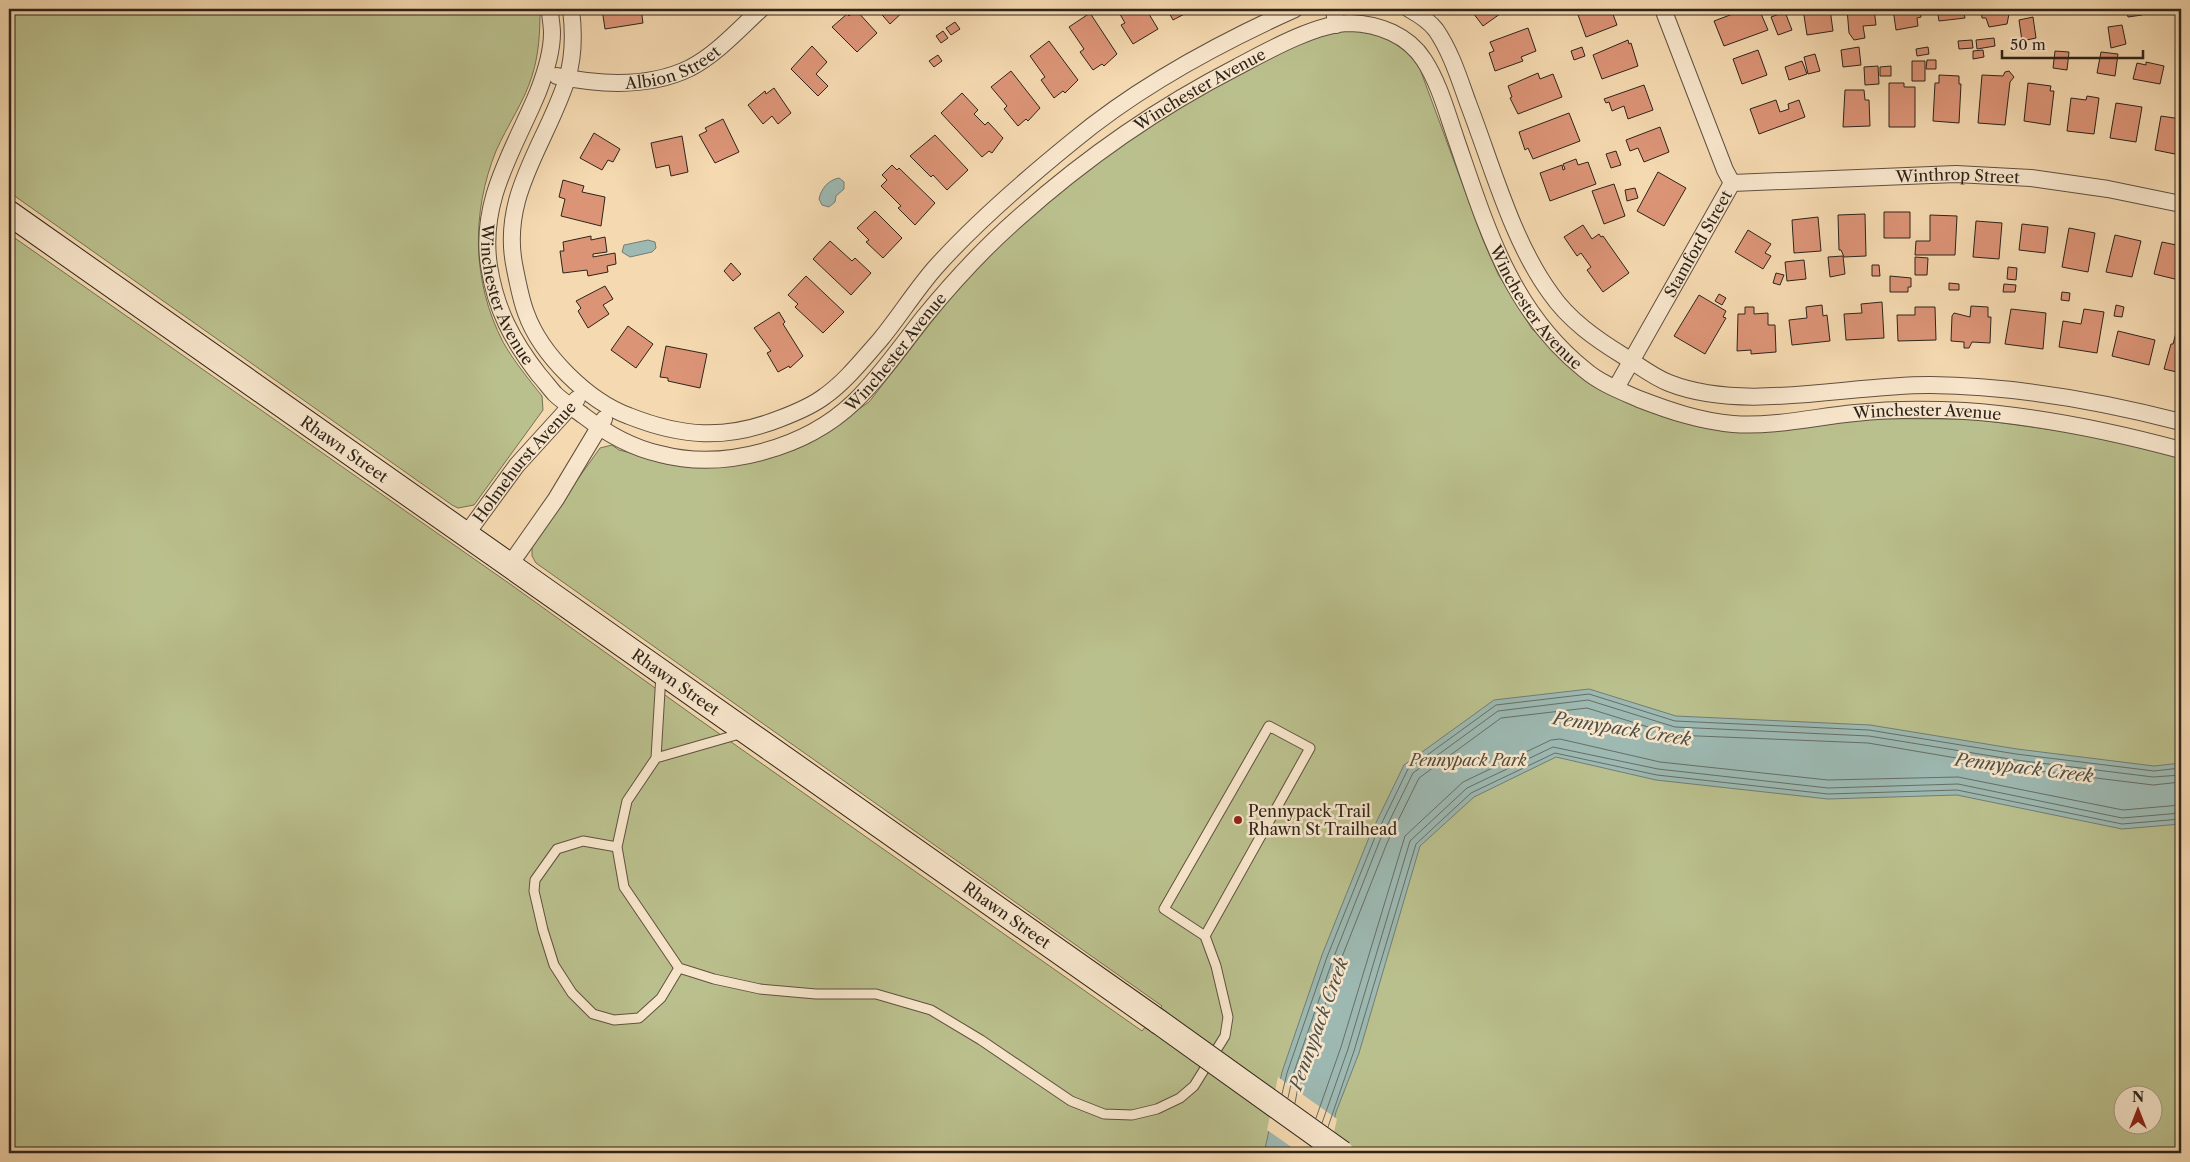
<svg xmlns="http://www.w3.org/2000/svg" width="2190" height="1162" font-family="'Libre Caslon Text',serif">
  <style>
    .green { fill: #bac08d; stroke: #747254; fill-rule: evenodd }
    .water { fill: #9db9b2; stroke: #717d75 }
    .pier { fill: #f5d9b0 }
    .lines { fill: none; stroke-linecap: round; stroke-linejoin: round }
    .shore { stroke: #666e66; stroke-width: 1 }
    .building { fill: #dc9477; stroke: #2e241a }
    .lane-casing { stroke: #605140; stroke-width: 11 }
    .street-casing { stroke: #605140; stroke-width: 18 }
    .secondary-casing { stroke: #2e241a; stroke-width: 26 }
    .lane { stroke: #f8e6cc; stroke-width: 9 }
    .street { stroke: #f8e6cc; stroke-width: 16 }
    .secondary { stroke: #f8e6cc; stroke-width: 24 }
    .secondary-bridge-casing { stroke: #2e241a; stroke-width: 26; stroke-linecap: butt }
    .secondary-bridge { stroke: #f8e6cc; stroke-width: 24 }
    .poi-dot { fill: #8f2418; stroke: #f8e6cc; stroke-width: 2 }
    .labels { text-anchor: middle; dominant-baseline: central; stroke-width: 5; stroke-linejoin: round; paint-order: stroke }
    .street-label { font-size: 16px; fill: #2e241a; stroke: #f8e6cc }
    .park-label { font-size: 16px; font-style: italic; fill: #514b37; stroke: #f8e6cc }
    .poi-label { font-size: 16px; fill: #2e241a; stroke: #f8e6cc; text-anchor: start }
    .water-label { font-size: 18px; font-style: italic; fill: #4f5148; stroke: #f8e6cc }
  </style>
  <rect width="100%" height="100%" fill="#f5d9b0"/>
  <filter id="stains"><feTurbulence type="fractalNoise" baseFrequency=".004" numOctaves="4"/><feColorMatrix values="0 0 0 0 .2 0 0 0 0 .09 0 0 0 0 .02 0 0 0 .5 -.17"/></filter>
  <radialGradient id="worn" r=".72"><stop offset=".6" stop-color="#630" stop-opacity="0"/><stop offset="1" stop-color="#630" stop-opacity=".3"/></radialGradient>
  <!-- green -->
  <path class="green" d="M 9,9 L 540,9 C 540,32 539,54 532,76 C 524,102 507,126 496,151 C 471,213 472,282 503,342 C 513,360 530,381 542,396 L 543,410 L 474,505 L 458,508 L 452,505 L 9,192 Z
    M 1362,28 C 1390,39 1403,44 1420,69 L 1483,240 L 1498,274 L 1532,329 L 1574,368 L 1669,418 L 1973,419 L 2084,434 L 2181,457 L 2181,1153 L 9,1153 L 9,234 L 510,584 L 697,718 L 1142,1031 L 1162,1006 L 536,563 L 532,556 L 532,543 L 600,448 L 612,445 L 619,450 L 674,464 L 731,465 L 794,450 L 810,443 L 869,402 L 955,292 L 996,248 L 1046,202 L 1136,132 L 1252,66 L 1325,32 ZM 2122,1094 L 2152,1094 L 2152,1124 L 2122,1124 Z"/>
  <!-- water -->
  <path class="water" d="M 839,178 L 844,182 L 844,189 L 836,196 L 835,202 L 829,207 L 822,205 L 819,199 C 821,189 828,180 839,178 Z
    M 648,240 L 655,242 L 656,248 L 652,252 L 630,257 L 622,252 L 624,245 Z
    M 1589,689 L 1676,716 L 1870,725 L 2017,749 L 2154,766 L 2181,763 L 2181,824 L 2122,829 L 1957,795 L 1828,799 L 1656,780 L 1556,757 L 1474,797 L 1420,846 L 1359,1053 L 1336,1112 L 1326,1153 L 1264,1153 L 1282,1072 L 1322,955 L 1370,835 L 1404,765 L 1494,700 Z"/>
  <!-- pier -->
  <path class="pier" d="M 1278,1077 L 1337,1119 L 1329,1153 L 1300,1153 L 1267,1130 Z"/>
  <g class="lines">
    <!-- shore -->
    <path class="shore" d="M 1282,1094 L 1287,1073 L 1327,957 L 1375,837 L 1408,769 L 1496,705 L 1589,694 L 1675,721 L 1869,730 L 2016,754 L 2154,771 L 2181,768
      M 1288,1098 L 1293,1075 L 1333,959 L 1380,840 L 1413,773 L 1498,711 L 1588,700 L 1675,727 L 1869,736 L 2016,760 L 2153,777 L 2181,775
      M 1295,1103 L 1300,1077 L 1340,962 L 1387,843 L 1419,778 L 1501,718 L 1587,708 L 1674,735 L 1868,743 L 2015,768 L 2153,785 L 2181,782
      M 1316,1118 L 1341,1047 L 1405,836 L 1463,782 L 1551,740 L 1560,739 L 1660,762 L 1828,780 L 1958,777 L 2123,810 L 2181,805
      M 1322,1123 L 1348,1049 L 1410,841 L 1467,788 L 1553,747 L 1658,769 L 1828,788 L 1958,784 L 2122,818 L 2181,813
      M 1328,1127 L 1354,1051 L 1416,844 L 1471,793 L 1555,753 L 1657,775 L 1828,794 L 1957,790 L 2122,824 L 2181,819"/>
  </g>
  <!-- building -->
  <path class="building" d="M 602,9 L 641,9 L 643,23 L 605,29 Z
    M 877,9 L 906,9 L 890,24 Z
    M 1117,9 L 1146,9 L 1158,29 L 1133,44 L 1121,25 L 1125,23 Z
    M 1167,9 L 1194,9 L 1173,20 Z
    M 1470,9 L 1507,9 L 1483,26 Z
    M 1586,9 L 1611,9 L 1617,25 L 1586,37 L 1577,12 Z
    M 1746,9 L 1759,9 L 1768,30 L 1724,46 L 1714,21 Z
    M 1803,9 L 1830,9 L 1833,31 L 1807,35 Z
    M 1847,9 L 1874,9 L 1876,25 L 1863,26 L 1865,38 L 1854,40 L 1849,33 Z
    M 1893,9 L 1920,9 L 1921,17 L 1917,18 L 1918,26 L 1896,30 Z
    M 1937,9 L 1963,9 L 1965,18 L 1939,21 Z
    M 1981,9 L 2010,9 L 2007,24 L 1989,27 L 1986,18 L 1982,18 Z
    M 2113,9 L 2141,9 L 2142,15 L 2128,17 L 2126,9 L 2113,11 Z
    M 856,10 L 877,33 L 857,52 L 832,27 L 847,14 L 849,16 Z
    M 1785,12 L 1792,30 L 1778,35 L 1771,17 Z
    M 1090,13 L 1117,54 L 1104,66 L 1102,64 L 1093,70 L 1080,52 L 1084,49 L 1069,27 Z
    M 2033,17 L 2036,38 L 2022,41 L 2019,20 Z
    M 955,22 L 960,29 L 951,35 L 946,28 Z
    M 2122,25 L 2126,44 L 2111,48 L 2108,27 Z
    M 1528,28 L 1536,51 L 1521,57 L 1523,61 L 1495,71 L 1489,53 L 1494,51 L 1490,42 Z
    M 943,31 L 948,38 L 941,43 L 936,36 Z
    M 1994,38 L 1995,46 L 1977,49 L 1976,40 Z
    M 1628,40 L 1629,44 L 1631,43 L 1638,66 L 1602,79 L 1593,55 Z
    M 1972,40 L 1973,48 L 1959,49 L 1958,41 Z
    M 1049,41 L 1078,80 L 1065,93 L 1063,91 L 1054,98 L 1041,80 L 1045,77 L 1030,56 Z
    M 812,46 L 827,62 L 816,74 L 828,86 L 818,96 L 791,69 Z
    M 1582,47 L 1585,56 L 1574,60 L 1571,51 Z
    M 1859,47 L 1861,65 L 1843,67 L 1841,50 Z
    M 1928,47 L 1929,54 L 1917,56 L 1916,49 Z
    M 1758,50 L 1767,75 L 1742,84 L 1733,59 Z
    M 1983,50 L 1984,57 L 1973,59 L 1973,51 Z
    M 2055,51 L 2069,52 L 2067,70 L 2053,68 Z
    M 2101,52 L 2118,54 L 2115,76 L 2097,73 Z
    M 1815,54 L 1820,71 L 1808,74 L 1804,57 Z
    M 938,55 L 942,61 L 934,67 L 929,61 Z
    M 1927,60 L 1936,60 L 1936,69 L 1926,69 Z
    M 1802,61 L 1807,74 L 1789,80 L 1785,67 Z
    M 1912,61 L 1925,61 L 1925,81 L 1912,81 Z
    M 2146,62 L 2164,66 L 2160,84 L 2133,79 L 2137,63 L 2146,65 Z
    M 1878,66 L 1879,84 L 1865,85 L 1864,67 Z
    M 1891,66 L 1891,76 L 1880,76 L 1880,67 Z
    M 1011,71 L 1040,108 L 1028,121 L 1026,119 L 1018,126 L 1004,109 L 1007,106 L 991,87 Z
    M 2009,71 L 2014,77 L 2010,82 L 2005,125 L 1978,123 L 1982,75 L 2003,76 L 2005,72 Z
    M 1538,73 L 1540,79 L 1553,74 L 1562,97 L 1518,114 L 1510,98 L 1512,97 L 1508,86 Z
    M 1939,75 L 1959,76 L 1959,84 L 1961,84 L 1959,123 L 1933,121 L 1935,83 L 1939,83 Z
    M 1889,83 L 1904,83 L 1904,87 L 1915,87 L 1915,127 L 1889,127 Z
    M 2028,83 L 2051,86 L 2050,91 L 2054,91 L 2050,125 L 2024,121 Z
    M 1644,85 L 1653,110 L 1628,119 L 1624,106 L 1612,111 L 1609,102 L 1606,103 L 1604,99 Z
    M 774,88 L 791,113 L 778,124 L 772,116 L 763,124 L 748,105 L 765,91 L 766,94 Z
    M 1845,90 L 1864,90 L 1865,100 L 1869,100 L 1870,126 L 1843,127 Z
    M 962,93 L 978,110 L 974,114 L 985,125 L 988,122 L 1003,138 L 992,153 L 989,151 L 982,157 L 941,113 Z
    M 2087,96 L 2099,98 L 2094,134 L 2067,131 L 2071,98 L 2086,100 Z
    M 1776,100 L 1780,112 L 1789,109 L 1788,104 L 1799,100 L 1805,117 L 1759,134 L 1750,109 Z
    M 2116,103 L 2142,107 L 2136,142 L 2110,138 Z
    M 1569,113 L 1580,141 L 1533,159 L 1528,148 L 1525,150 L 1519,132 Z
    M 2161,116 L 2181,119 L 2180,155 L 2155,150 Z
    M 723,119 L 739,152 L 715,163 L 699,135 L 707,131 L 705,128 Z
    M 1660,127 L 1669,152 L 1644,162 L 1638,148 L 1630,151 L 1626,140 Z
    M 594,133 L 620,149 L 613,162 L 608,160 L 602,170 L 580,158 Z
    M 935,135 L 968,170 L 947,190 L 933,175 L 931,177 L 910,156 Z
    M 682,136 L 688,172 L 671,176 L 669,165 L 656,168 L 651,143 Z
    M 1616,151 L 1621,165 L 1611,168 L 1606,154 Z
    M 1576,159 L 1578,165 L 1588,162 L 1596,184 L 1550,201 L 1540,173 L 1562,165 L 1563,170 L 1565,169 L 1563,164 Z
    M 892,165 L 897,170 L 899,168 L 935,203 L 915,225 L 898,208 L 901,206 L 881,186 L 887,180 L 882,175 Z
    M 1658,172 L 1686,188 L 1664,226 L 1637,211 Z
    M 563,180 L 584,186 L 582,192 L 605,197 L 601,226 L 561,216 L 565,199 L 559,197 Z
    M 1614,184 L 1625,216 L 1604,224 L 1592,191 Z
    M 1635,188 L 1638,198 L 1627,201 L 1625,190 Z
    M 875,211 L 902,238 L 883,258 L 866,242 L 869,240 L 857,228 Z
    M 1884,212 L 1910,212 L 1910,238 L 1884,238 Z
    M 1865,214 L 1866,256 L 1844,257 L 1841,250 L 1839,250 L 1838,215 Z
    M 1930,215 L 1957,216 L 1955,255 L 1915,255 L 1916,241 L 1930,241 Z
    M 1818,217 L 1821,251 L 1794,253 L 1792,220 Z
    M 1976,221 L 2002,223 L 1999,259 L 1973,257 Z
    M 2022,224 L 2048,227 L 2045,253 L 2019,250 Z
    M 1583,225 L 1592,239 L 1599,234 L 1601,237 L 1603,236 L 1629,273 L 1603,292 L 1587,270 L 1591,267 L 1581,253 L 1577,256 L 1564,237 Z
    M 2069,228 L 2095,233 L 2088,272 L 2062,267 Z
    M 1748,230 L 1771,244 L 1765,253 L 1771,256 L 1763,269 L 1735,252 Z
    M 2115,235 L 2141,241 L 2132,277 L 2106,272 Z
    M 591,236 L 591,240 L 605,237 L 607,252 L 593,254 L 593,257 L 615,253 L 616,264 L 607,266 L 608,272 L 588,276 L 587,270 L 563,273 L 560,251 L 564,251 L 563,242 Z
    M 830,241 L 852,261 L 855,258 L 871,273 L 851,295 L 813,259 Z
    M 2162,242 L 2181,246 L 2179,280 L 2154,274 Z
    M 1843,256 L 1845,274 L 1830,277 L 1828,257 Z
    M 1915,257 L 1928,258 L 1927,275 L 1915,275 Z
    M 1804,260 L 1806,279 L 1787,281 L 1785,262 Z
    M 731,263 L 741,274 L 733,281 L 724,271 Z
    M 1872,265 L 1879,265 L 1880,276 L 1872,276 Z
    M 2008,267 L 2017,268 L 2016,280 L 2007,279 Z
    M 1776,273 L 1784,275 L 1780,285 L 1773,283 Z
    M 806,276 L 844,312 L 823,333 L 795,307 L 798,304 L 788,295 Z
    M 1890,276 L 1911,278 L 1911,287 L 1908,287 L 1908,292 L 1890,292 Z
    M 1949,283 L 1959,284 L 1959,290 L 1949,290 Z
    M 2004,284 L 2016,285 L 2015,292 L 2003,292 Z
    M 605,286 L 613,299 L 603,305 L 609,314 L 588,328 L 578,311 L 581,308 L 576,301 Z
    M 2062,292 L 2070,293 L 2069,301 L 2061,300 Z
    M 1719,294 L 1726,298 L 1722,305 L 1715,301 Z
    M 1699,295 L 1726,311 L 1723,317 L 1726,318 L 1705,354 L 1674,336 Z
    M 1882,302 L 1884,338 L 1846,340 L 1844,314 L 1862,313 L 1861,304 Z
    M 1822,305 L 1823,316 L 1827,315 L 1830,341 L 1792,345 L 1789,320 L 1807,318 L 1806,307 Z
    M 2116,305 L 2124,307 L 2122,317 L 2114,316 Z
    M 1971,306 L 1988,307 L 1988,317 L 1991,317 L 1990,343 L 1972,342 L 1969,348 L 1964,348 L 1964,342 L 1951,341 L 1952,316 L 1954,313 L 1970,317 Z
    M 1745,307 L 1754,307 L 1754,314 L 1768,313 L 1768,325 L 1775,325 L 1776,352 L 1751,354 L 1751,350 L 1737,351 L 1738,314 L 1745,314 Z
    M 1915,307 L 1935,307 L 1936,340 L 1898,341 L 1897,315 L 1915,315 Z
    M 2011,309 L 2046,313 L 2043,349 L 2005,344 Z
    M 2084,309 L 2104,312 L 2097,353 L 2059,347 L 2063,321 L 2081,324 Z
    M 779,312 L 785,322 L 783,324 L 803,356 L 790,368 L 789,366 L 778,372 L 767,353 L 771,351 L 754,328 Z
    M 628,326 L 653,344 L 636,368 L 611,350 Z
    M 2118,331 L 2155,340 L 2149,365 L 2112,356 Z
    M 2176,333 L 2181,335 L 2181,373 L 2164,369 L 2171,344 L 2173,344 Z
    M 666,346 L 707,354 L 700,388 L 668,381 L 668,378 L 660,377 Z"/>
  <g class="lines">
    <defs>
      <path id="lane" d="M 656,758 L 743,733
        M 617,847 L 583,841 L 557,849 L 535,880 L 534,891 L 543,930 L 554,965 L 572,993 L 593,1014 L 614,1020 L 639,1018 L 661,998 L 679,968 L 624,887 L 617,847 L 627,801 L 656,758 L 661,674
        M 679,968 L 714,979 L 760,989 L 816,994 L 876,994 L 931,1010 L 981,1040 L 1071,1101 L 1104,1114 L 1132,1115 L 1157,1109 L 1180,1098 L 1194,1086 L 1225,1036 L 1228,1017 L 1216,966 L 1205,936 L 1310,748 L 1269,726 L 1164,909 L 1205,936"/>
      <g id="street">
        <path id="s1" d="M 550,9 C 550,17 552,25 552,33 C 552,53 545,74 538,92 C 514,150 479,200 489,266 C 496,310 512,340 539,375 C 542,378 552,391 555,394 C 563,402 575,409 584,416 C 606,433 633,448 660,454 C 724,471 806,448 854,402 C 880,377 901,346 924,317 C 952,283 983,249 1016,220 C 1084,159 1157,108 1237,67 C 1267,51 1317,23 1350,23 C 1379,24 1408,35 1424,60 C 1439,83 1447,113 1456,139 C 1486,226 1510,310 1585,370 C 1600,383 1621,391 1639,399 C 1670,411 1700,421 1733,424 C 1774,427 1814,417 1855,413 C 1890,409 1929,409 1965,411 C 2037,416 2111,431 2181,450"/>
        <path d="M 571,9 C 574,33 574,56 567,79 C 546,145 499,196 515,269 C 518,284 521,300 526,313 C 541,355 588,401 629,416 C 682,437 725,440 779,419 C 795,413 812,406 825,396 C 846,381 863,359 880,340 C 899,317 915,291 935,268 C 976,222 1025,180 1073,141 C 1139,86 1217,44 1295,9"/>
        <path d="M 1334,9 L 1336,25"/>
        <path d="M 1409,9 C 1418,14 1430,22 1436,30 C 1451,52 1459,78 1468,103 C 1492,165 1512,241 1551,294 C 1569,320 1596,339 1622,355 C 1637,364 1653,377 1669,383 C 1745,413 1850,384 1931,385 C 2015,386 2100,401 2181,422"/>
        <path d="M 1663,9 L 1725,170 L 1732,183"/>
        <path id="s2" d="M 557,76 C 600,85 649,88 690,68 C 717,54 739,29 761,9"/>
        <path id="s3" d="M 1732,183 L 1956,174 L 2031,178 L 2108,189 L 2181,204"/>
        <path id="s4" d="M 1616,388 L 1732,183"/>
        <path id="s5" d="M 465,536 L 517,465 L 577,399"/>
        <path d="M 509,566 L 556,499 L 604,419"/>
      </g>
      <g id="secondary">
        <path id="s6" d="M 9,213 L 1159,1022"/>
      </g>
    </defs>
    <!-- lane casing -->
    <use href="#lane" class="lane-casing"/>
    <!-- street casing -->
    <use href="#street" class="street-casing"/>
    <!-- secondary casing -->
    <use href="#secondary" class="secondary-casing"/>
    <!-- lane -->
    <use href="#lane" class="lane"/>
    <!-- street -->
    <use href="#street" class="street"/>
    <!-- secondary -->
    <use href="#secondary" class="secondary"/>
    <defs>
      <path id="secondary-bridge" d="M 1159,1022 L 1342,1153"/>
    </defs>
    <!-- secondary-bridge casing -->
    <use href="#secondary-bridge" class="secondary-bridge-casing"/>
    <!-- secondary-bridge -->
    <use href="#secondary-bridge" class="secondary-bridge"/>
  </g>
  <!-- markers -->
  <circle class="poi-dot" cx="1238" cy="820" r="5"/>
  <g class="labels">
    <!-- street labels -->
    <g class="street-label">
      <text stroke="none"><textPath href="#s2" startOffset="119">Albion Street</textPath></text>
      <text stroke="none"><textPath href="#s1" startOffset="1216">Winchester Avenue</textPath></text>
      <text stroke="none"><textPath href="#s3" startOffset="226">Winthrop Street</textPath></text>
      <text stroke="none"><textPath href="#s4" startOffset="166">Stamford Street</textPath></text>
      <text stroke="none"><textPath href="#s1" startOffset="301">Winchester Avenue</textPath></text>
      <text stroke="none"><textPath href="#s1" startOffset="1741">Winchester Avenue</textPath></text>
      <text stroke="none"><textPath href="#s1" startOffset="811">Winchester Avenue</textPath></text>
      <text stroke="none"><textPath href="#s1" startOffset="2176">Winchester Avenue</textPath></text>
      <text stroke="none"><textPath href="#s6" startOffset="410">Rhawn Street</textPath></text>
      <text stroke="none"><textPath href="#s5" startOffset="95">Holmehurst Avenue</textPath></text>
      <text stroke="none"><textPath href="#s6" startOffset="815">Rhawn Street</textPath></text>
      <text stroke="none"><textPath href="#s6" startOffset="1220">Rhawn Street</textPath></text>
    </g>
    <!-- park labels -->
    <g class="park-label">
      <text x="1468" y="760">Pennypack Park</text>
    </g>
    <!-- poi labels -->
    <g class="poi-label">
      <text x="1248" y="811">Pennypack Trail<tspan x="1248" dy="18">Rhawn St Trailhead</tspan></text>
    </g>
    <!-- water labels -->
    <g class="water-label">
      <text transform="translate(1622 729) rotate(9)">Pennypack Creek</text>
      <text transform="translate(2024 768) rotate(7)">Pennypack Creek</text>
      <text transform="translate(1319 1024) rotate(-70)">Pennypack Creek</text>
    </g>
  </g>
  <!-- margin -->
  <rect width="2190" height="1162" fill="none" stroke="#f5d9b0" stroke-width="30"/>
  <rect x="10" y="10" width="2170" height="1142" fill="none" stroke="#2e241a" stroke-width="2.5"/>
  <rect x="15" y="15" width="2160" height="1132" fill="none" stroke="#2e241a"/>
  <!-- north arrow -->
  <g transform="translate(2138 1110)"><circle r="24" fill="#f8e6cc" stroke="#a79885"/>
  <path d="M0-4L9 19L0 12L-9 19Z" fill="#8f2418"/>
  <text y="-8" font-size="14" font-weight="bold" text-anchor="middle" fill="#2e241a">N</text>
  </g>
  <!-- scale -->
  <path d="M2002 50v8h141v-8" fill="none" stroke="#2e241a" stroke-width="2.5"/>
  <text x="2010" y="50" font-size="15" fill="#2e241a" stroke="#f8e6cc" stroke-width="4" paint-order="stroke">50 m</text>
  <rect width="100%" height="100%" filter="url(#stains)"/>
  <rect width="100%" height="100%" fill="url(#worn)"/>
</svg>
